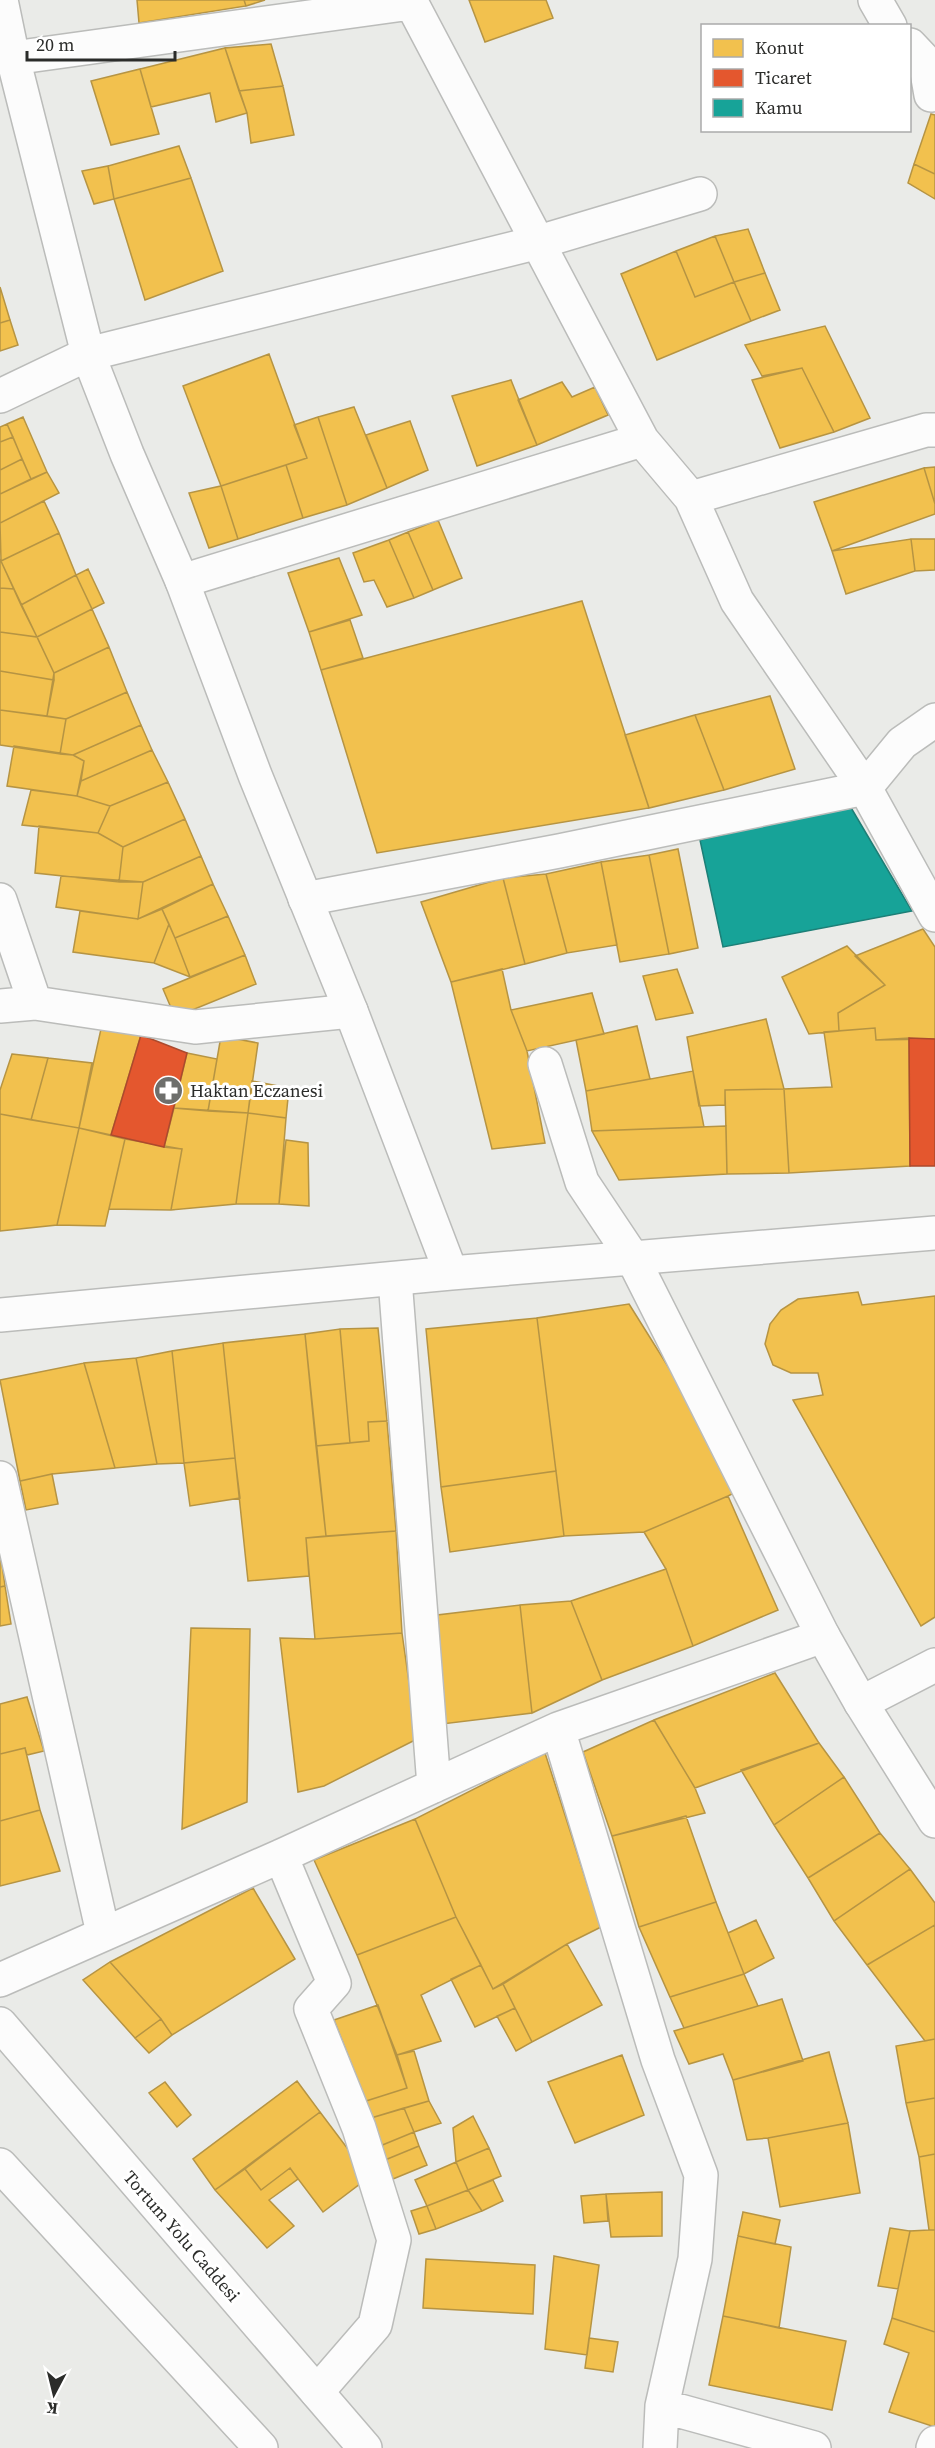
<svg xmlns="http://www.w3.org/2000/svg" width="935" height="2448" font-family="'Source Serif 4',serif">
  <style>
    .homes { fill: #f2c14e; stroke: #b69443; stroke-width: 1.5 }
    .shops { fill: #e4572e; stroke: #ac4a2d; stroke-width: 1.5 }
    .public { fill: #17a398; stroke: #1d7f77; stroke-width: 1.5 }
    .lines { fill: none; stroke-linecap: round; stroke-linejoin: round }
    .street-casing { stroke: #bbbcba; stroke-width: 36 }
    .secondary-casing { stroke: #bbbcba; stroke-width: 36 }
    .highway-casing { stroke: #bbbcba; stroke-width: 36 }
    .street { stroke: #fcfcfc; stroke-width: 33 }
    .secondary { stroke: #fcfcfc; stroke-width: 33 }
    .highway { stroke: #fcfcfc; stroke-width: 33 }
    .labels { text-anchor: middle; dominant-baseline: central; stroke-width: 6; stroke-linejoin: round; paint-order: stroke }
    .poi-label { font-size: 18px; fill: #2b2c2a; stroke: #fff; text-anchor: start }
    .street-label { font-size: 18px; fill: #2b2c2a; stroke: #fff }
  </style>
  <rect width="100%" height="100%" fill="#eaebe8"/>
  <!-- homes -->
  <path class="homes" d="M 137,0 L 244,0 L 246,6 L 139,23 Z
    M 244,0 L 265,0 L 246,6 Z
    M 469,0 L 546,0 L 553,18 L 485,42 Z
    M 271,44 L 283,86 L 239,91 L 225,48 Z
    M 225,48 L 247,113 L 216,122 L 210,93 L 151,107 L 140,69 Z
    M 140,69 L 159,134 L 111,145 L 91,81 Z
    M 283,86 L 294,135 L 251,143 L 247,113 L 239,91 Z
    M 931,114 L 935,115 L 935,174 L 914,164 Z
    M 179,146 L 191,178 L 114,199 L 108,166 Z
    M 914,164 L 935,174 L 935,199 L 908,183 Z
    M 108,166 L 114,199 L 94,204 L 82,171 Z
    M 191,178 L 223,271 L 145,300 L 114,199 Z
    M 748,229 L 765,273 L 734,282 L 715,236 Z
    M 715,236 L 734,282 L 695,297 L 676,251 Z
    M 676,251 L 695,297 L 734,282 L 751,321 L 657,360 L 621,274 Z
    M 765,273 L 780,310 L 751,321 L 734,282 Z
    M 0,287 L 10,320 L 0,323 Z
    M 10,320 L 18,345 L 0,351 L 0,323 Z
    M 825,326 L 870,418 L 834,432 L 802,368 L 762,376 L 745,345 Z
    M 269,354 L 307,458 L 221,486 L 183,386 Z
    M 802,368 L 834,432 L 780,448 L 752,380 Z
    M 511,380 L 537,445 L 477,466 L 452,396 Z
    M 562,382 L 572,397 L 595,387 L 608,415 L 537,445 L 518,400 Z
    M 354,407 L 387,488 L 347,505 L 318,417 Z
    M 23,417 L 47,472 L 31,479 L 7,424 Z
    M 318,417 L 347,505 L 303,518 L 286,465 L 307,458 L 294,425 Z
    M 410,421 L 428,470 L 387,488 L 366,435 Z
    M 7,424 L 13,437 L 0,442 L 0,427 Z
    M 13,437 L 22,459 L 0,470 L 0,442 Z
    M 22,459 L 31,479 L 0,494 L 0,470 Z
    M 286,465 L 303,518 L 238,539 L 221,486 Z
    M 935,467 L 935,504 L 924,468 Z
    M 924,468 L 935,504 L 935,514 L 832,551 L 814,502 Z
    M 47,472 L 59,493 L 0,523 L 0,494 Z
    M 221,486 L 238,539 L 209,548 L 189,493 Z
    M 44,501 L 59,533 L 1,561 L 0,523 Z
    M 438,520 L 462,578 L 433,590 L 408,532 Z
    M 408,532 L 433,590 L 414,598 L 389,540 Z
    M 59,533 L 76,575 L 21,605 L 1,561 Z
    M 911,539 L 935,539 L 935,570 L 915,571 Z
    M 911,539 L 915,571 L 846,594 L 832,551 Z
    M 389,540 L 414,598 L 387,607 L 374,580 L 364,582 L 353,553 Z
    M 339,558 L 362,615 L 309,632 L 288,573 Z
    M 0,559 L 14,589 L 0,588 Z
    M 88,569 L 104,603 L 92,609 L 76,575 Z
    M 76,575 L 92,609 L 37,637 L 21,605 Z
    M 0,588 L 14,589 L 37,637 L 0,632 Z
    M 582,601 L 649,808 L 377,853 L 321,670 Z
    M 92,609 L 109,647 L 54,673 L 37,637 Z
    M 350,620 L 363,658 L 321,670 L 309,632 Z
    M 0,632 L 37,637 L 54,673 L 54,680 L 0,671 Z
    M 109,647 L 127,692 L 66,719 L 47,716 L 54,673 Z
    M 0,671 L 54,680 L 47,716 L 0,710 Z
    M 127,692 L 141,725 L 73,755 L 60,754 L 66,719 Z
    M 770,696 L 795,769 L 724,790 L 695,715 Z
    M 0,710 L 66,719 L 60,754 L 0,745 Z
    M 695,715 L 724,790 L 649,808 L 625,735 Z
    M 141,725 L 152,750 L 81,781 L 84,761 L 73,755 Z
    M 14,746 L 73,755 L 84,761 L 77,796 L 7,786 Z
    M 152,750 L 168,782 L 110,806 L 77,796 L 81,781 Z
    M 168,782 L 185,819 L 123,847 L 98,833 L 110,806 Z
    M 31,790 L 77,796 L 110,806 L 98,833 L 22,825 Z
    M 185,819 L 201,856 L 143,882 L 119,882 L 123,847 Z
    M 39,826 L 98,833 L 123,847 L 119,882 L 35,873 Z
    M 678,849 L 698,948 L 669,954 L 649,855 Z
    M 649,855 L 669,954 L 620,962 L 601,862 Z
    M 201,856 L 213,884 L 138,919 L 143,882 Z
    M 601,862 L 617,945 L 567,953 L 546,874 Z
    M 546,874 L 567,953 L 525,964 L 503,878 Z
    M 61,876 L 143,882 L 138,919 L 56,907 Z
    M 503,878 L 525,964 L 451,982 L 421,902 Z
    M 213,884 L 228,916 L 175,938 L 162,909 Z
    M 162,909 L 169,924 L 154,963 L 73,952 L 80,911 L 138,919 Z
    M 228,916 L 245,955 L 190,977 L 175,938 Z
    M 169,924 L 175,938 L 190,977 L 154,963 Z
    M 923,929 L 935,947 L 935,1039 L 876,1040 L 875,1028 L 839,1031 L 838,1013 L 885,985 L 855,956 Z
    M 847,946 L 885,985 L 838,1013 L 839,1031 L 809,1034 L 782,977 Z
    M 245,955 L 256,984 L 175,1017 L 163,989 Z
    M 502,969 L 511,1010 L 527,1051 L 545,1143 L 492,1149 L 451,982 Z
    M 677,969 L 693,1013 L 656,1020 L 643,976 Z
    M 592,993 L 604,1034 L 527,1051 L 511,1010 Z
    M 766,1019 L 784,1089 L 725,1090 L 725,1105 L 699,1106 L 687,1037 Z
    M 103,1020 L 141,1035 L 111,1135 L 79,1128 Z
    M 637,1026 L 650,1079 L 586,1091 L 576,1040 Z
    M 875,1028 L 876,1040 L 909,1038 L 910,1166 L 789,1173 L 784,1089 L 832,1087 L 824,1032 Z
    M 221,1036 L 258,1043 L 248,1113 L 208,1111 Z
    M 187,1053 L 217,1059 L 208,1111 L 174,1108 Z
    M 12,1054 L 48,1058 L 31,1120 L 0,1114 L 0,1090 Z
    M 48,1058 L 92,1063 L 79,1128 L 31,1120 Z
    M 693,1071 L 704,1127 L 592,1131 L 586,1091 Z
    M 252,1081 L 289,1088 L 286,1118 L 248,1113 Z
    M 784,1089 L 789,1173 L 727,1174 L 725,1090 Z
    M 174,1108 L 248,1113 L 236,1204 L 171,1210 L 182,1149 L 164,1147 Z
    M 248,1113 L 286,1118 L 279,1204 L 236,1204 Z
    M 0,1114 L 79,1128 L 57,1225 L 0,1231 Z
    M 726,1126 L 727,1174 L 619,1180 L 592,1131 Z
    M 79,1128 L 125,1139 L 105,1226 L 57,1225 Z
    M 125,1139 L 182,1149 L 171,1210 L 109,1209 Z
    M 286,1140 L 308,1143 L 309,1206 L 279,1204 Z
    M 858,1292 L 862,1305 L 935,1296 L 935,1617 L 921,1626 L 793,1400 L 823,1395 L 818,1373 L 791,1373 L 773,1365 L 765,1344 L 770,1324 L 781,1310 L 798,1299 Z
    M 629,1304 L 744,1488 L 728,1496 L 644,1532 L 564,1536 L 537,1318 Z
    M 537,1318 L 556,1471 L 441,1487 L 426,1329 Z
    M 378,1328 L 387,1421 L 368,1422 L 369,1441 L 350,1443 L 340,1329 Z
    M 340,1329 L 350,1443 L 316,1446 L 305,1334 Z
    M 305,1334 L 326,1536 L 306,1538 L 309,1576 L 248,1581 L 223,1343 Z
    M 223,1343 L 235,1458 L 184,1463 L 172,1351 Z
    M 172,1351 L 184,1463 L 157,1464 L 136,1358 Z
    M 136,1358 L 157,1464 L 115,1468 L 84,1363 Z
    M 84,1363 L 115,1468 L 52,1474 L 20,1481 L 0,1380 Z
    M 387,1421 L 396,1531 L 326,1536 L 316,1446 L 369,1441 L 368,1422 Z
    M 235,1458 L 240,1498 L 190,1506 L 184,1463 Z
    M 556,1471 L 564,1536 L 450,1552 L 441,1487 Z
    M 52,1474 L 58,1504 L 26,1510 L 20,1481 Z
    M 728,1496 L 778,1610 L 693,1646 L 666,1569 L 644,1532 Z
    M 396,1531 L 402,1633 L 315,1639 L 306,1538 Z
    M 0,1550 L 5,1586 L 0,1587 Z
    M 666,1569 L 693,1646 L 602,1680 L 571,1601 Z
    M 5,1586 L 11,1624 L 0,1626 L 0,1587 Z
    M 571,1601 L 602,1680 L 532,1713 L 520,1605 Z
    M 520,1605 L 532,1713 L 442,1724 L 429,1616 Z
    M 191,1628 L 250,1629 L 247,1802 L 182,1829 Z
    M 402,1633 L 417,1739 L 324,1786 L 298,1792 L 280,1638 L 315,1639 Z
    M 775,1673 L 819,1743 L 695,1788 L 654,1720 Z
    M 27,1697 L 44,1751 L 27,1755 L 25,1748 L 0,1754 L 0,1704 Z
    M 654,1720 L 695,1788 L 705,1813 L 612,1836 L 583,1752 Z
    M 819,1743 L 844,1777 L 774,1825 L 741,1770 Z
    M 25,1748 L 40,1810 L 0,1821 L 0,1754 Z
    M 545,1753 L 601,1927 L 567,1944 L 493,1989 L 456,1917 L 415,1819 Z
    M 844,1777 L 880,1833 L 808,1878 L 774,1825 Z
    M 40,1810 L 60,1871 L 0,1886 L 0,1821 Z
    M 686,1816 L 716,1902 L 639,1927 L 612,1836 Z
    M 415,1819 L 456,1917 L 357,1955 L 314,1860 Z
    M 880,1833 L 910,1869 L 834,1921 L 808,1878 Z
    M 910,1869 L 935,1903 L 935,1925 L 867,1965 L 834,1921 Z
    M 253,1888 L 295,1959 L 172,2035 L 161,2019 L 110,1962 Z
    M 716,1902 L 744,1974 L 670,1997 L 639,1927 Z
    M 456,1917 L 481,1965 L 421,1995 L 441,2041 L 397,2055 L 357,1955 Z
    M 756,1920 L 774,1958 L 744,1974 L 728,1933 Z
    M 935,1925 L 935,2039 L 925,2041 L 867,1965 Z
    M 567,1944 L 602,2005 L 532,2042 L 503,1984 Z
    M 110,1962 L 161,2019 L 135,2038 L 83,1980 Z
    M 481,1965 L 493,1989 L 503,1984 L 515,2008 L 475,2027 L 451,1979 Z
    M 744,1974 L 758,2006 L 684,2028 L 670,1997 Z
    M 782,1999 L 803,2061 L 733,2080 L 723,2054 L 689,2064 L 674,2031 Z
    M 378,2005 L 407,2088 L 366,2101 L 334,2020 Z
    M 515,2008 L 532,2042 L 516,2051 L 497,2016 Z
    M 161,2019 L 172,2035 L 149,2053 L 135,2038 Z
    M 935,2039 L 935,2098 L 906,2103 L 896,2046 Z
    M 414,2051 L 429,2101 L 371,2118 L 366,2101 L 407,2088 L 397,2055 Z
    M 829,2052 L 848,2123 L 768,2138 L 747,2140 L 733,2080 Z
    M 622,2055 L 644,2115 L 575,2143 L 548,2082 Z
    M 297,2081 L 320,2112 L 215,2190 L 193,2159 Z
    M 165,2082 L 191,2115 L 177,2127 L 149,2093 Z
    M 935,2098 L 935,2154 L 919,2157 L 906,2103 Z
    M 429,2101 L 441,2123 L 414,2132 L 404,2108 Z
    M 404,2108 L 414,2132 L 380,2146 L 371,2118 Z
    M 320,2112 L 369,2177 L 323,2212 L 290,2168 L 261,2190 L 245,2169 Z
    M 473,2116 L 489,2148 L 456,2162 L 453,2128 Z
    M 848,2123 L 860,2193 L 780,2207 L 768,2138 Z
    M 414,2132 L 419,2146 L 385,2160 L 380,2146 Z
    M 419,2146 L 427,2165 L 393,2179 L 385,2160 Z
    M 489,2148 L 501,2176 L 468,2190 L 456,2162 Z
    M 935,2154 L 935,2230 L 929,2230 L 919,2157 Z
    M 456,2162 L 468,2190 L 427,2206 L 415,2180 Z
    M 290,2168 L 298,2179 L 269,2200 L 294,2226 L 267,2248 L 215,2190 L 245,2169 L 261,2190 Z
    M 493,2180 L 503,2201 L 482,2211 L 468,2190 Z
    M 468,2190 L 482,2211 L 436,2229 L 427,2206 Z
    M 662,2192 L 662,2236 L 611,2237 L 606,2194 Z
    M 606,2194 L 608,2221 L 584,2223 L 581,2196 Z
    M 427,2206 L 436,2229 L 419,2234 L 411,2211 Z
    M 743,2212 L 780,2220 L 775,2244 L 738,2236 Z
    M 890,2228 L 910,2231 L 898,2289 L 878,2286 Z
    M 929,2230 L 935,2230 L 935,2332 L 892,2318 L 910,2231 Z
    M 738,2236 L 791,2247 L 779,2328 L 723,2316 Z
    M 554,2256 L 599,2265 L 587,2355 L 545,2349 Z
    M 426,2259 L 535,2265 L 533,2314 L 423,2308 Z
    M 723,2316 L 846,2341 L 832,2410 L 709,2385 Z
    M 892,2318 L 935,2332 L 935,2427 L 889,2412 L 909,2353 L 884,2344 Z
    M 589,2338 L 618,2342 L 613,2372 L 585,2368 Z"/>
  <!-- shops -->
  <path class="shops" d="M 141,1035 L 187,1053 L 164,1147 L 111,1135 Z
    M 909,1038 L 935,1039 L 935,1166 L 910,1166 Z"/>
  <!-- public -->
  <path class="public" d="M 850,806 L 912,911 L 723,947 L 700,840 Z"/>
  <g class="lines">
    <defs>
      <path id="street" d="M 410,0 L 642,440 L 691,498 L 737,601 L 865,788 L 935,915
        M 875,0 L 890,26
        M 910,45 L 925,61 L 931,95
        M 13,58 L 411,3
        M 0,396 L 88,354 L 539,242 L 700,194
        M 691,498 L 926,430 L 935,430
        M 182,581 L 642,440
        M 305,899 L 559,851 L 865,788 L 902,743 L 935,720
        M 0,900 L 35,1003
        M 0,1006 L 35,1003 L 195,1027 L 351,1011
        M 545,1064 L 582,1182 L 632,1257
        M 395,1279 L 434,1786
        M 0,1478 L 103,1933
        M 861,1703 L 935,1665
        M 281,1856 L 334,1983 L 311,2009 L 359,2128 L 394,2240 L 375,2325 L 317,2392
        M 0,1980 L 281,1856 L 558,1729
        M 662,2406 L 814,2448
        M 660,2448 L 662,2406 L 695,2259 L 701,2175 L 658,2060 L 558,1729 L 823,1636
        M 933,2448 L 935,2443"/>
      <path id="secondary" d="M 1,0 L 13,58 L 88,354 L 127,454 L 182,581 L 255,775 L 351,1011 L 451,1273
        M 632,1257 L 823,1636 L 861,1703 L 935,1821
        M 0,1315 L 451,1273 L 935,1233"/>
      <path id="highway" d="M 0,2024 L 365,2448
        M 0,2165 L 261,2448"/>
    </defs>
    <!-- street casing -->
    <use href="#street" class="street-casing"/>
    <!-- secondary casing -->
    <use href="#secondary" class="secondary-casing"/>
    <!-- highway casing -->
    <use href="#highway" class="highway-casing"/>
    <!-- street -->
    <use href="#street" class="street"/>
    <!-- secondary -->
    <use href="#secondary" class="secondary"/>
    <!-- highway -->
    <use href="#highway" class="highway"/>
  </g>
  <!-- icons -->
  <defs>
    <symbol id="pharmacy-disc" viewBox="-11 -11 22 22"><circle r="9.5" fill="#6e6f6c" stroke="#fff"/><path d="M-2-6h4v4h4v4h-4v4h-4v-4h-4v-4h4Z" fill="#fff"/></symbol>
  </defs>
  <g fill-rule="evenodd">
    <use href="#pharmacy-disc" x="152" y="1074" width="33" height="33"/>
  </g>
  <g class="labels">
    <!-- poi labels -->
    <g class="poi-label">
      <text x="190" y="1090">Haktan Eczanesi</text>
    </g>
    <!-- street labels -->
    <g class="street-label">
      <text transform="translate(182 2236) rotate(49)">Tortum Yolu Caddesi</text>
    </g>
  </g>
  <!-- legend -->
  <rect x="701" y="24" width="210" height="108" fill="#ffffff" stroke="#aaabaa" stroke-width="1.5"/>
  <rect x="713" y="39" width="30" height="18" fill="#f2c14e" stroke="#aaabaa" stroke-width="1.5"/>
  <text x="755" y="54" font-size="18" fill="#2b2c2a">Konut</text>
  <rect x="713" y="69" width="30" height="18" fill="#e4572e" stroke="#aaabaa" stroke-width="1.5"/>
  <text x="755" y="84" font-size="18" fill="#2b2c2a">Ticaret</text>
  <rect x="713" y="99" width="30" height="18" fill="#17a398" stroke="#aaabaa" stroke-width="1.5"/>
  <text x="755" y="114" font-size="18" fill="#2b2c2a">Kamu</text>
  <!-- north arrow -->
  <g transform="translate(54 2394) rotate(187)" stroke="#ffffff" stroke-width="4.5" paint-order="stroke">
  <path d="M0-4.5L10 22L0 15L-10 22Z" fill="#2b2c2a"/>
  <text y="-9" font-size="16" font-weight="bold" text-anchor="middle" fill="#2b2c2a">K</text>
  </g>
  <!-- scale -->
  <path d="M27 51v9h148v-9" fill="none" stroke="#2b2c2a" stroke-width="3"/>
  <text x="36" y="51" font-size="18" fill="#2b2c2a" stroke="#ffffff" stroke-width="4.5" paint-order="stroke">20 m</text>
</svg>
